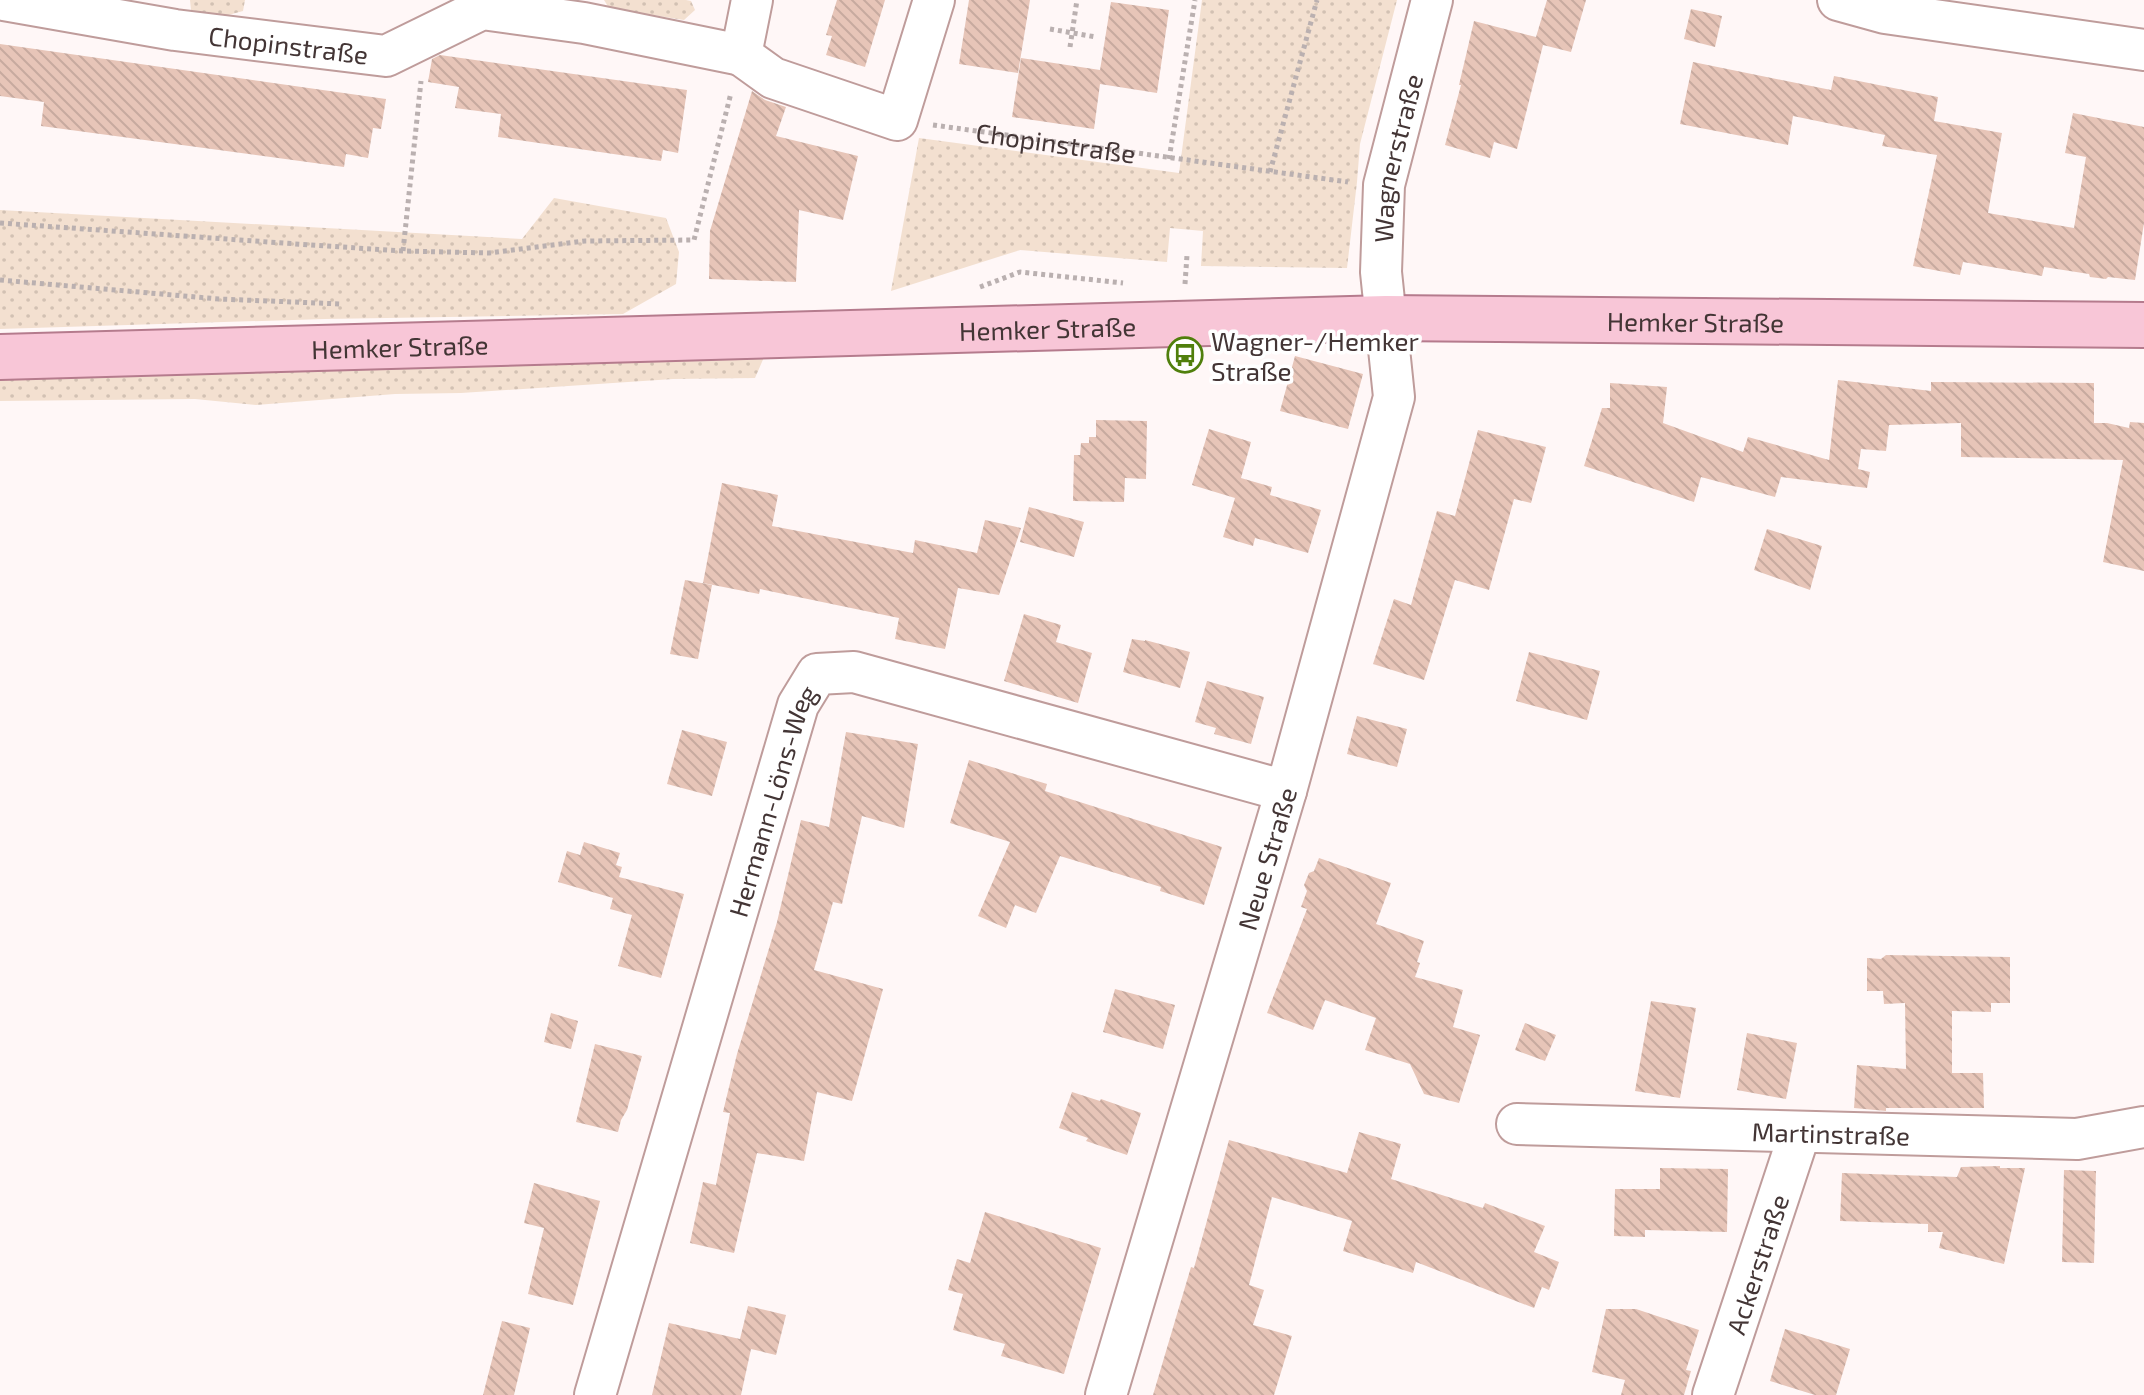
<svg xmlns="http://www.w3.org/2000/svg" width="2144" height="1395" font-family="'Exo 2',sans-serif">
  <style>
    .grass { fill: url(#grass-dots) }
    .building { fill: url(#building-back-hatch) }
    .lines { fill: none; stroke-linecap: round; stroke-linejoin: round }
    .minor-casing { stroke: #bf9c9b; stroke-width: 44 }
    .major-casing { stroke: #b57b8d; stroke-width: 48 }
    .path { stroke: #bab0b0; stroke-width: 5; stroke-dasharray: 4 4; stroke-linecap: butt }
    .minor { stroke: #fff; stroke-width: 40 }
    .major { stroke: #f8c6d7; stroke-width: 44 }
    .labels { text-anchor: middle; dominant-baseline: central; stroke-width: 7; stroke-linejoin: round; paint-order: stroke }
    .street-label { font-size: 26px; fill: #433535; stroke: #fff }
    .poi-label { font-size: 26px; fill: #433535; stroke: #fff; text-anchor: start }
  </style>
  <defs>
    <pattern id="grass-dots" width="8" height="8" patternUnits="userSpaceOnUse" patternTransform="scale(2)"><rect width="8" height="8" fill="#f3e0d0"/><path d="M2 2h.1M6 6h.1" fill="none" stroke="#d2c1b3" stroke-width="1.8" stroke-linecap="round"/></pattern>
    <pattern id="building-back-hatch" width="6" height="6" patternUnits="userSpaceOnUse" patternTransform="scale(2)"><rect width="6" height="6" fill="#e7c5b8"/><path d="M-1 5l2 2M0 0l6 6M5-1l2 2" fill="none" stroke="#c7aa9f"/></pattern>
  </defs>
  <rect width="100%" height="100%" fill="#fff7f7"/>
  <!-- grass -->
  <path class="grass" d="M 190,0 L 245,0 L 243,11 L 221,17 L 191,10 Z
    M 604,0 L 686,0 L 691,1 L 695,10 L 684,20 L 609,8 Z
    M 1202,0 L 1397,0 L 1360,144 L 1357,182 L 1347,268 L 1201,266 L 1203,231 L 1170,228 L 1167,262 L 1020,250 L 891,291 L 919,138 L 1179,173 Z
    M 554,198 L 666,218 L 679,252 L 676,284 L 623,314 L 325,319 L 0,329 L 0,210 L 522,239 Z
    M 765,355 L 755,378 L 673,379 L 461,393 L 395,394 L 256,405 L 195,399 L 0,401 L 0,376 Z"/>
  <!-- building -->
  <path class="building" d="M 837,0 L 885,0 L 865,67 L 826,55 L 832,36 L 826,35 Z
    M 969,0 L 1030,0 L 1018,73 L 959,64 Z
    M 1547,0 L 1586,0 L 1571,52 L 1543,45 L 1517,149 L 1494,142 L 1490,158 L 1445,145 L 1461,85 L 1459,85 L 1474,21 L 1536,37 Z
    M 1111,2 L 1169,10 L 1157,93 L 1100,84 L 1094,129 L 1012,117 L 1021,58 L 1100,70 Z
    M 1691,9 L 1722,16 L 1715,47 L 1684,39 Z
    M 0,44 L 386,99 L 381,129 L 373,128 L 368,158 L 346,154 L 344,167 L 41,126 L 44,102 L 0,96 Z
    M 440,55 L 687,90 L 678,153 L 663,150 L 661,161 L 498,137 L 501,114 L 455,108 L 459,87 L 428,82 L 432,59 Z
    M 1693,62 L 1831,90 L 1834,76 L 1938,97 L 1934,121 L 2002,133 L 1988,213 L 2074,228 L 2086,157 L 2065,153 L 2073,113 L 2144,127 L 2144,223 L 2135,280 L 2108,277 L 2106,279 L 2090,277 L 2089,274 L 2044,267 L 2042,276 L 1963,262 L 1960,275 L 1913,266 L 1937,155 L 1882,146 L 1885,135 L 1793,116 L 1788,145 L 1680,124 Z
    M 752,91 L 765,100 L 786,107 L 776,136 L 858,156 L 843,220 L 799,210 L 796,282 L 709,279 L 710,231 Z
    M 1295,356 L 1363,374 L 1348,429 L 1280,411 Z
    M 1838,380 L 1931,391 L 1931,382 L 2094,383 L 2094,423 L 2107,423 L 2129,428 L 2130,422 L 2144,423 L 2144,571 L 2103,562 L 2123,460 L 1961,457 L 1961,423 L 1889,425 L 1886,451 L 1861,449 L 1858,469 L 1870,472 L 1867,488 L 1781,477 L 1775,497 L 1701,477 L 1694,502 L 1584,466 L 1602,408 L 1610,408 L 1610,383 L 1667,387 L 1663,423 L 1743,452 L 1748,437 L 1829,460 Z
    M 1096,420 L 1147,421 L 1146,479 L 1125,478 L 1124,502 L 1073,501 L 1074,455 L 1080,455 L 1081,443 L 1089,443 L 1089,437 L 1096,437 Z
    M 1209,429 L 1251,442 L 1241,478 L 1272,487 L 1270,495 L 1321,510 L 1308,553 L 1255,538 L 1253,546 L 1223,537 L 1235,498 L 1192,485 Z
    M 1478,430 L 1546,447 L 1531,503 L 1514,499 L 1489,590 L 1455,580 L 1424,680 L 1373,664 L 1394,599 L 1411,605 L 1437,511 L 1455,516 Z
    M 722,483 L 778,495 L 772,526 L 913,553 L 915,540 L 977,553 L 985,520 L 1021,528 L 999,595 L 958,588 L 945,649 L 895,639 L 899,618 L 760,589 L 759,594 L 703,583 Z
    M 1029,507 L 1084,522 L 1074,557 L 1020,542 Z
    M 1767,529 L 1822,546 L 1810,590 L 1754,570 Z
    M 685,580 L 712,585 L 698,659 L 670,654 Z
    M 1024,614 L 1061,625 L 1056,642 L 1092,653 L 1078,703 L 1004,681 Z
    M 1132,639 L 1145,641 L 1145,640 L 1190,652 L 1180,688 L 1123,672 Z
    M 1529,652 L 1600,671 L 1587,720 L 1516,701 Z
    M 1207,681 L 1264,697 L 1251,744 L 1214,734 L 1216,728 L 1195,722 Z
    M 1357,716 L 1407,729 L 1397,767 L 1347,754 Z
    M 682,730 L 727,742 L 712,796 L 667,784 Z
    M 846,732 L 918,744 L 904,828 L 862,816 L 842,904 L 833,902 L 814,970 L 883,989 L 852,1101 L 817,1092 L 804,1161 L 757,1153 L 734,1253 L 690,1243 L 703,1182 L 716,1185 L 730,1113 L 723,1112 L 737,1054 L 777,922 L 801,820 L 829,827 Z
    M 969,760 L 1047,784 L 1045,791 L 1222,847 L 1204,905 L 1160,891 L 1161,887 L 1060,856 L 1036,913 L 1015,905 L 1006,928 L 978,916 L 1010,842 L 950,823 Z
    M 584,842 L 620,853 L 616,865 L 622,867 L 619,877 L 684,894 L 661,978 L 618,966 L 632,915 L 610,909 L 613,898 L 558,882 L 567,851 L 580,855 Z
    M 1319,858 L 1391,883 L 1376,924 L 1424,941 L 1417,962 L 1420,963 L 1415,977 L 1463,990 L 1453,1027 L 1480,1035 L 1459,1103 L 1424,1094 L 1410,1064 L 1365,1050 L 1376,1018 L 1325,1000 L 1313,1030 L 1267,1013 L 1307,909 L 1301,907 L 1307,891 L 1304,885 L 1309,873 L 1314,871 Z
    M 1886,955 L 2010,957 L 2010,1003 L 1991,1003 L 1991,1012 L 1952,1011 L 1952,1073 L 1983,1073 L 1984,1108 L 1886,1108 L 1886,1111 L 1854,1108 L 1857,1065 L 1906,1069 L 1905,1003 L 1884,1004 L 1883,991 L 1867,991 L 1867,958 L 1881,959 Z
    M 1115,989 L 1175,1005 L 1163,1049 L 1103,1032 Z
    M 1651,1001 L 1696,1008 L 1680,1098 L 1635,1091 Z
    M 551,1013 L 578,1021 L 571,1049 L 544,1042 Z
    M 1525,1023 L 1556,1035 L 1545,1061 L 1515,1050 Z
    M 1747,1033 L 1797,1043 L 1786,1099 L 1737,1090 Z
    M 595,1044 L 642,1056 L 627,1110 L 621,1120 L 618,1132 L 576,1122 Z
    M 1072,1092 L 1100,1101 L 1101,1099 L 1141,1113 L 1127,1155 L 1086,1141 L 1088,1138 L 1059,1128 Z
    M 1359,1132 L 1401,1144 L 1391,1179 L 1483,1208 L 1485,1203 L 1545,1226 L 1534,1252 L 1559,1262 L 1549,1290 L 1542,1287 L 1534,1308 L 1416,1262 L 1413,1273 L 1343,1251 L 1352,1221 L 1272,1197 L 1249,1285 L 1264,1290 L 1253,1325 L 1292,1336 L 1274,1395 L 1153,1395 L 1191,1267 L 1194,1268 L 1229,1140 L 1347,1173 Z
    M 2000,1166 L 2000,1168 L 2025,1168 L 2004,1264 L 1939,1248 L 1943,1232 L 1928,1232 L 1928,1224 L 1840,1221 L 1842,1173 L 1957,1177 L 1961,1167 Z
    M 1660,1168 L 1728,1169 L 1727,1232 L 1645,1230 L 1645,1237 L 1614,1236 L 1615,1189 L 1660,1189 Z
    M 2064,1170 L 2096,1171 L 2094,1263 L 2062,1262 Z
    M 534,1183 L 600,1201 L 573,1305 L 528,1294 L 544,1228 L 524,1223 Z
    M 985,1212 L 1101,1248 L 1064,1374 L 1001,1356 L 1005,1344 L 953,1330 L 963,1294 L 948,1290 L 957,1259 L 970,1263 Z
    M 748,1306 L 786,1315 L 776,1355 L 751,1349 L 741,1395 L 652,1395 L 669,1323 L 740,1339 Z
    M 1606,1309 L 1636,1309 L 1699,1330 L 1686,1370 L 1691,1371 L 1684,1395 L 1621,1395 L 1625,1380 L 1592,1372 Z
    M 502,1321 L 530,1328 L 514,1395 L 483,1395 Z
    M 1785,1329 L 1850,1349 L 1836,1395 L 1815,1395 L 1770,1381 Z"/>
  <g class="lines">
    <defs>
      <g id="minor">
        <path id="s2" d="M 4,0 L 175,30 L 386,56 L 482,9 L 584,23 L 741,55 L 752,0"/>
        <path d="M 1838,0 L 1885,13 L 2144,50"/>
        <path d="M 741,55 L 773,78 L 897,120 L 934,0"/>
        <path id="s3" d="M 1517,1124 L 2077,1139 L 2144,1127"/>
        <path id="s4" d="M 595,1395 L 798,705 L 817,674 L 854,672 L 1286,791"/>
        <path id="s5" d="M 1106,1395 L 1286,791 L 1394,397 L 1381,272 L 1384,185 L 1432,0"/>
        <path id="s6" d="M 1713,1395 L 1800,1132"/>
      </g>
      <g id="major">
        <path id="s7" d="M 0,357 L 1386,318 L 2144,325"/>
      </g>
    </defs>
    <!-- minor casing -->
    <use href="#minor" class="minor-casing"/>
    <!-- major casing -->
    <use href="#major" class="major-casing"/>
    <!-- path -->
    <g class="path">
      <path d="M 1050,29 L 1096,37"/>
      <path d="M 1070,47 L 1077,0"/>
      <path id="s1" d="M 933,125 L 1348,182"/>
      <path d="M 1169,159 L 1195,0"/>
      <path d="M 1270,172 L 1317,0"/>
      <path d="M 0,223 L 311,245 L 403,251 L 489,253 L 585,241 L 694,240 L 731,93"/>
      <path d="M 403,251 L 421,81"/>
      <path d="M 0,280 L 219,299 L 342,304"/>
      <path d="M 1185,284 L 1187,255"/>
      <path d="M 980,287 L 1020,272 L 1123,283"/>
    </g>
    <!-- minor -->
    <use href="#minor" class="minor"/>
    <!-- major -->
    <use href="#major" class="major"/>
  </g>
  <!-- icons -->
  <defs>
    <symbol id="bus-ring" viewBox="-11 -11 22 22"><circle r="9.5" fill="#fff" stroke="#507f0c" stroke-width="1.5"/><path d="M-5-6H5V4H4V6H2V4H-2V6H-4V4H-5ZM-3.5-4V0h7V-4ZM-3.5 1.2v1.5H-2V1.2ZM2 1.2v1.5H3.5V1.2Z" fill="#507f0c"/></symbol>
  </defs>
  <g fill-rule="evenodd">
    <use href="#bus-ring" x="1165" y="335" width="40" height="40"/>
  </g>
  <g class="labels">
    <!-- street labels -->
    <g class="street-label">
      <text stroke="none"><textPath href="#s2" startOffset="288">Chopinstraße</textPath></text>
      <text stroke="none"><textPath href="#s1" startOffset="124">Chopinstraße</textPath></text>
      <text stroke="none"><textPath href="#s5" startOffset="1280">Wagnerstraße</textPath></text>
      <text stroke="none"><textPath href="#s7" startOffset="1696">Hemker Straße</textPath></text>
      <text stroke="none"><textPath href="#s7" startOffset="1048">Hemker Straße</textPath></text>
      <text stroke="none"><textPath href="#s7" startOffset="400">Hemker Straße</textPath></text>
      <text stroke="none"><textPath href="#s4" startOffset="620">Hermann-Löns-Weg</textPath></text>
      <text stroke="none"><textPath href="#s5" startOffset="560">Neue Straße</textPath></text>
      <text stroke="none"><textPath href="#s3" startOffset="314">Martinstraße</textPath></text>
      <text stroke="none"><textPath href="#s6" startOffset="138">Ackerstraße</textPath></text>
    </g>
    <!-- poi labels -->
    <g class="poi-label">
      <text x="1211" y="340">Wagner-/Hemker<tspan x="1211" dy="30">Straße</tspan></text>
    </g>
  </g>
</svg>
